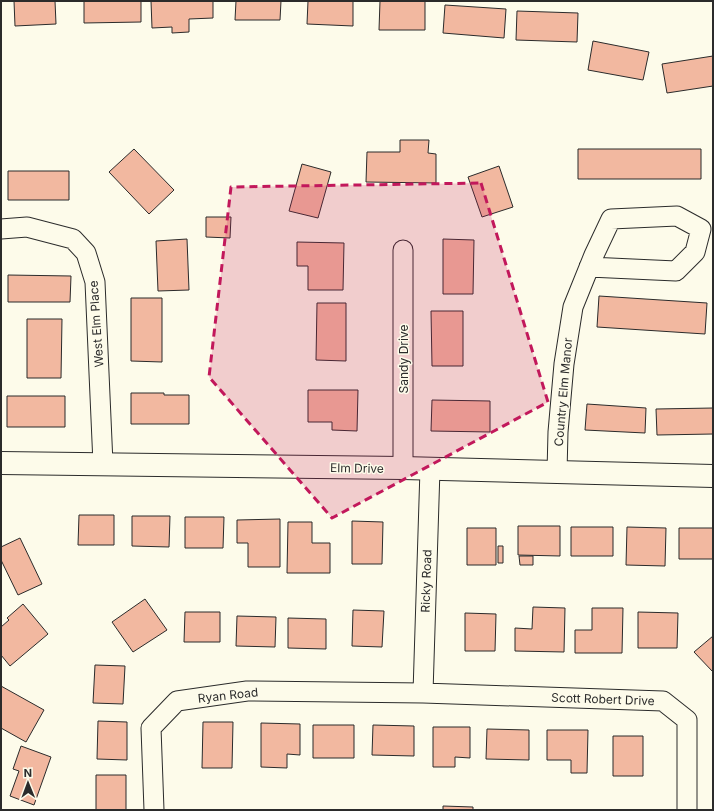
<svg xmlns="http://www.w3.org/2000/svg" width="714" height="811" font-family="Inter,sans-serif">
  <style>
    .building { fill: #f2b8a0; stroke: #2b2b2b }
    .lines { fill: none; stroke-linecap: round; stroke-linejoin: round }
    .minor-casing { stroke: #2b2b2b; stroke-width: 21 }
    .tertiary-casing { stroke: #2b2b2b; stroke-width: 24 }
    .minor { stroke: #fdfbea; stroke-width: 19 }
    .tertiary { stroke: #fdfbea; stroke-width: 22 }
    .marked { fill: #c2185b; fill-opacity: 0.2; stroke: #c2185b; stroke-width: 3; stroke-dasharray: 8 5; stroke-linejoin: round }
    .labels { text-anchor: middle; dominant-baseline: central; stroke-width: 3; stroke-linejoin: round; paint-order: stroke }
    .street-label { font-size: 12px; fill: #2b2b2b; stroke: #fdfbea }
  </style>
  <rect width="100%" height="100%" fill="#fdfbea"/>
  <!-- building -->
  <path class="building" d="M 14,1 L 55,1 L 56,24 L 15,26 Z
    M 84,1 L 141,1 L 141,22 L 84,23 Z
    M 151,1 L 213,1 L 213,18 L 189,19 L 189,32 L 172,33 L 172,27 L 152,28 Z
    M 236,1 L 281,1 L 280,20 L 235,20 Z
    M 308,1 L 353,1 L 353,26 L 307,24 Z
    M 380,1 L 425,1 L 425,30 L 379,30 Z
    M 445,5 L 506,9 L 504,38 L 443,33 Z
    M 517,11 L 578,13 L 577,42 L 516,40 Z
    M 593,41 L 649,52 L 643,80 L 588,70 Z
    M 713,56 L 713,86 L 667,93 L 662,64 Z
    M 400,140 L 429,140 L 428,153 L 436,154 L 436,183 L 366,182 L 367,152 L 400,152 Z
    M 134,149 L 174,190 L 149,214 L 109,172 Z
    M 578,149 L 701,149 L 701,179 L 578,179 Z
    M 302,164 L 331,172 L 318,218 L 289,211 Z
    M 499,166 L 513,207 L 482,217 L 468,177 Z
    M 8,171 L 69,171 L 69,200 L 8,200 Z
    M 206,217 L 231,217 L 230,238 L 206,237 Z
    M 187,239 L 189,290 L 158,291 L 156,241 Z
    M 443,239 L 474,240 L 473,294 L 443,294 Z
    M 297,242 L 344,243 L 343,290 L 308,290 L 308,266 L 297,266 Z
    M 8,275 L 71,276 L 70,302 L 8,302 Z
    M 599,296 L 707,303 L 705,334 L 597,327 Z
    M 131,298 L 162,298 L 162,362 L 131,361 Z
    M 317,303 L 346,303 L 346,361 L 316,360 Z
    M 431,311 L 463,311 L 463,366 L 432,366 Z
    M 27,319 L 62,319 L 61,378 L 27,378 Z
    M 308,390 L 358,390 L 357,431 L 332,430 L 332,422 L 308,422 Z
    M 131,393 L 164,393 L 164,395 L 189,395 L 189,424 L 131,424 Z
    M 7,396 L 65,396 L 65,427 L 7,427 Z
    M 432,400 L 490,401 L 490,432 L 431,431 Z
    M 587,404 L 646,408 L 645,433 L 585,430 Z
    M 713,408 L 713,434 L 657,435 L 656,409 Z
    M 79,515 L 114,515 L 114,545 L 78,545 Z
    M 132,516 L 170,516 L 169,547 L 132,546 Z
    M 185,517 L 224,517 L 223,548 L 185,548 Z
    M 280,519 L 280,567 L 248,567 L 248,543 L 237,543 L 237,520 Z
    M 352,521 L 383,522 L 382,564 L 352,564 Z
    M 288,522 L 312,522 L 312,543 L 330,543 L 330,573 L 287,573 Z
    M 518,526 L 560,526 L 560,556 L 518,555 Z
    M 571,527 L 613,527 L 613,556 L 571,556 Z
    M 627,527 L 666,528 L 665,566 L 626,565 Z
    M 467,528 L 496,528 L 496,565 L 467,565 Z
    M 679,528 L 713,528 L 713,559 L 679,559 Z
    M 20,538 L 42,584 L 18,595 L 1,560 L 1,547 Z
    M 498,546 L 503,546 L 503,563 L 498,563 Z
    M 519,556 L 533,556 L 533,565 L 520,565 Z
    M 145,599 L 167,630 L 133,652 L 112,622 Z
    M 23,604 L 48,634 L 10,666 L 1,655 L 1,627 L 9,620 L 7,618 Z
    M 533,607 L 565,608 L 564,652 L 515,651 L 515,628 L 532,629 Z
    M 592,608 L 623,608 L 622,653 L 575,653 L 575,630 L 592,630 Z
    M 353,610 L 384,611 L 382,647 L 352,646 Z
    M 185,612 L 220,612 L 220,642 L 184,642 Z
    M 638,612 L 678,613 L 677,648 L 638,648 Z
    M 465,613 L 496,614 L 495,651 L 465,651 Z
    M 237,616 L 276,617 L 275,647 L 236,646 Z
    M 288,618 L 326,619 L 326,649 L 288,648 Z
    M 713,636 L 713,672 L 694,652 Z
    M 95,665 L 125,666 L 123,704 L 93,703 Z
    M 1,686 L 44,710 L 26,742 L 1,728 Z
    M 98,721 L 127,722 L 127,760 L 97,759 Z
    M 203,722 L 233,722 L 232,768 L 202,768 Z
    M 261,723 L 300,724 L 300,755 L 287,754 L 287,768 L 261,767 Z
    M 313,725 L 354,725 L 354,758 L 313,758 Z
    M 373,725 L 414,726 L 414,756 L 372,755 Z
    M 433,727 L 470,727 L 470,758 L 455,757 L 455,767 L 433,767 Z
    M 487,729 L 529,730 L 529,760 L 486,759 Z
    M 547,730 L 588,730 L 587,773 L 571,773 L 571,760 L 547,760 Z
    M 613,736 L 643,736 L 643,776 L 613,776 Z
    M 21,746 L 51,757 L 34,805 L 10,796 L 19,771 L 13,769 Z
    M 96,775 L 126,775 L 126,810 L 96,810 Z
    M 443,806 L 473,807 L 473,810 L 443,810 Z"/>
  <g class="lines">
    <defs>
      <path id="minor" d="M 1,229 L 27,227 L 73,239 L 86,253 L 95,282 L 103,464
        M 403,250 L 403,468
        M 557,472 L 558,432 L 564,364 L 573,307 L 594,255 L 611,219 L 677,216 L 701,229 L 695,252 L 676,271 L 589,267
        M 423,693 L 430,469
        M 154,810 L 151,728 L 177,701 L 247,691 L 423,693 L 663,701 L 687,720 L 687,810"/>
      <path id="tertiary" d="M 1,463 L 403,468 L 713,476"/>
    </defs>
    <!-- minor casing -->
    <use href="#minor" class="minor-casing"/>
    <!-- tertiary casing -->
    <use href="#tertiary" class="tertiary-casing"/>
    <!-- minor -->
    <use href="#minor" class="minor"/>
    <!-- tertiary -->
    <use href="#tertiary" class="tertiary"/>
  </g>
  <!-- marked area -->
  <path class="marked" d="M 481,183 L 548,402 L 332,518 L 209,377 L 231,187 Z"/>
  <g class="labels">
    <!-- street labels -->
    <g class="street-label">
      <text transform="translate(96 324) rotate(-94)">West Elm Place</text>
      <text transform="translate(403 359) rotate(-90)">Sandy Drive</text>
      <text transform="translate(563 392) rotate(-85)">Country Elm Manor</text>
      <text transform="translate(357 468) rotate(1)">Elm Drive</text>
      <text transform="translate(426 581) rotate(-88)">Ricky Road</text>
      <text transform="translate(228 695) rotate(-6)">Ryan Road</text>
      <text transform="translate(603 699) rotate(2)">Scott Robert Drive</text>
    </g>
  </g>
  <!-- border -->
  <rect width="714" height="811" fill="none" stroke="#2b2b2b" stroke-width="4"/>
  <!-- north arrow -->
  <g transform="translate(28 783) rotate(359)" stroke="#fdfbea" stroke-width="3" paint-order="stroke">
  <path d="M0-3L7 15L0 10L-7 15Z" fill="#2b2b2b"/>
  <text y="-6" font-size="11" font-weight="bold" text-anchor="middle" fill="#2b2b2b">N</text>
  </g>
</svg>
